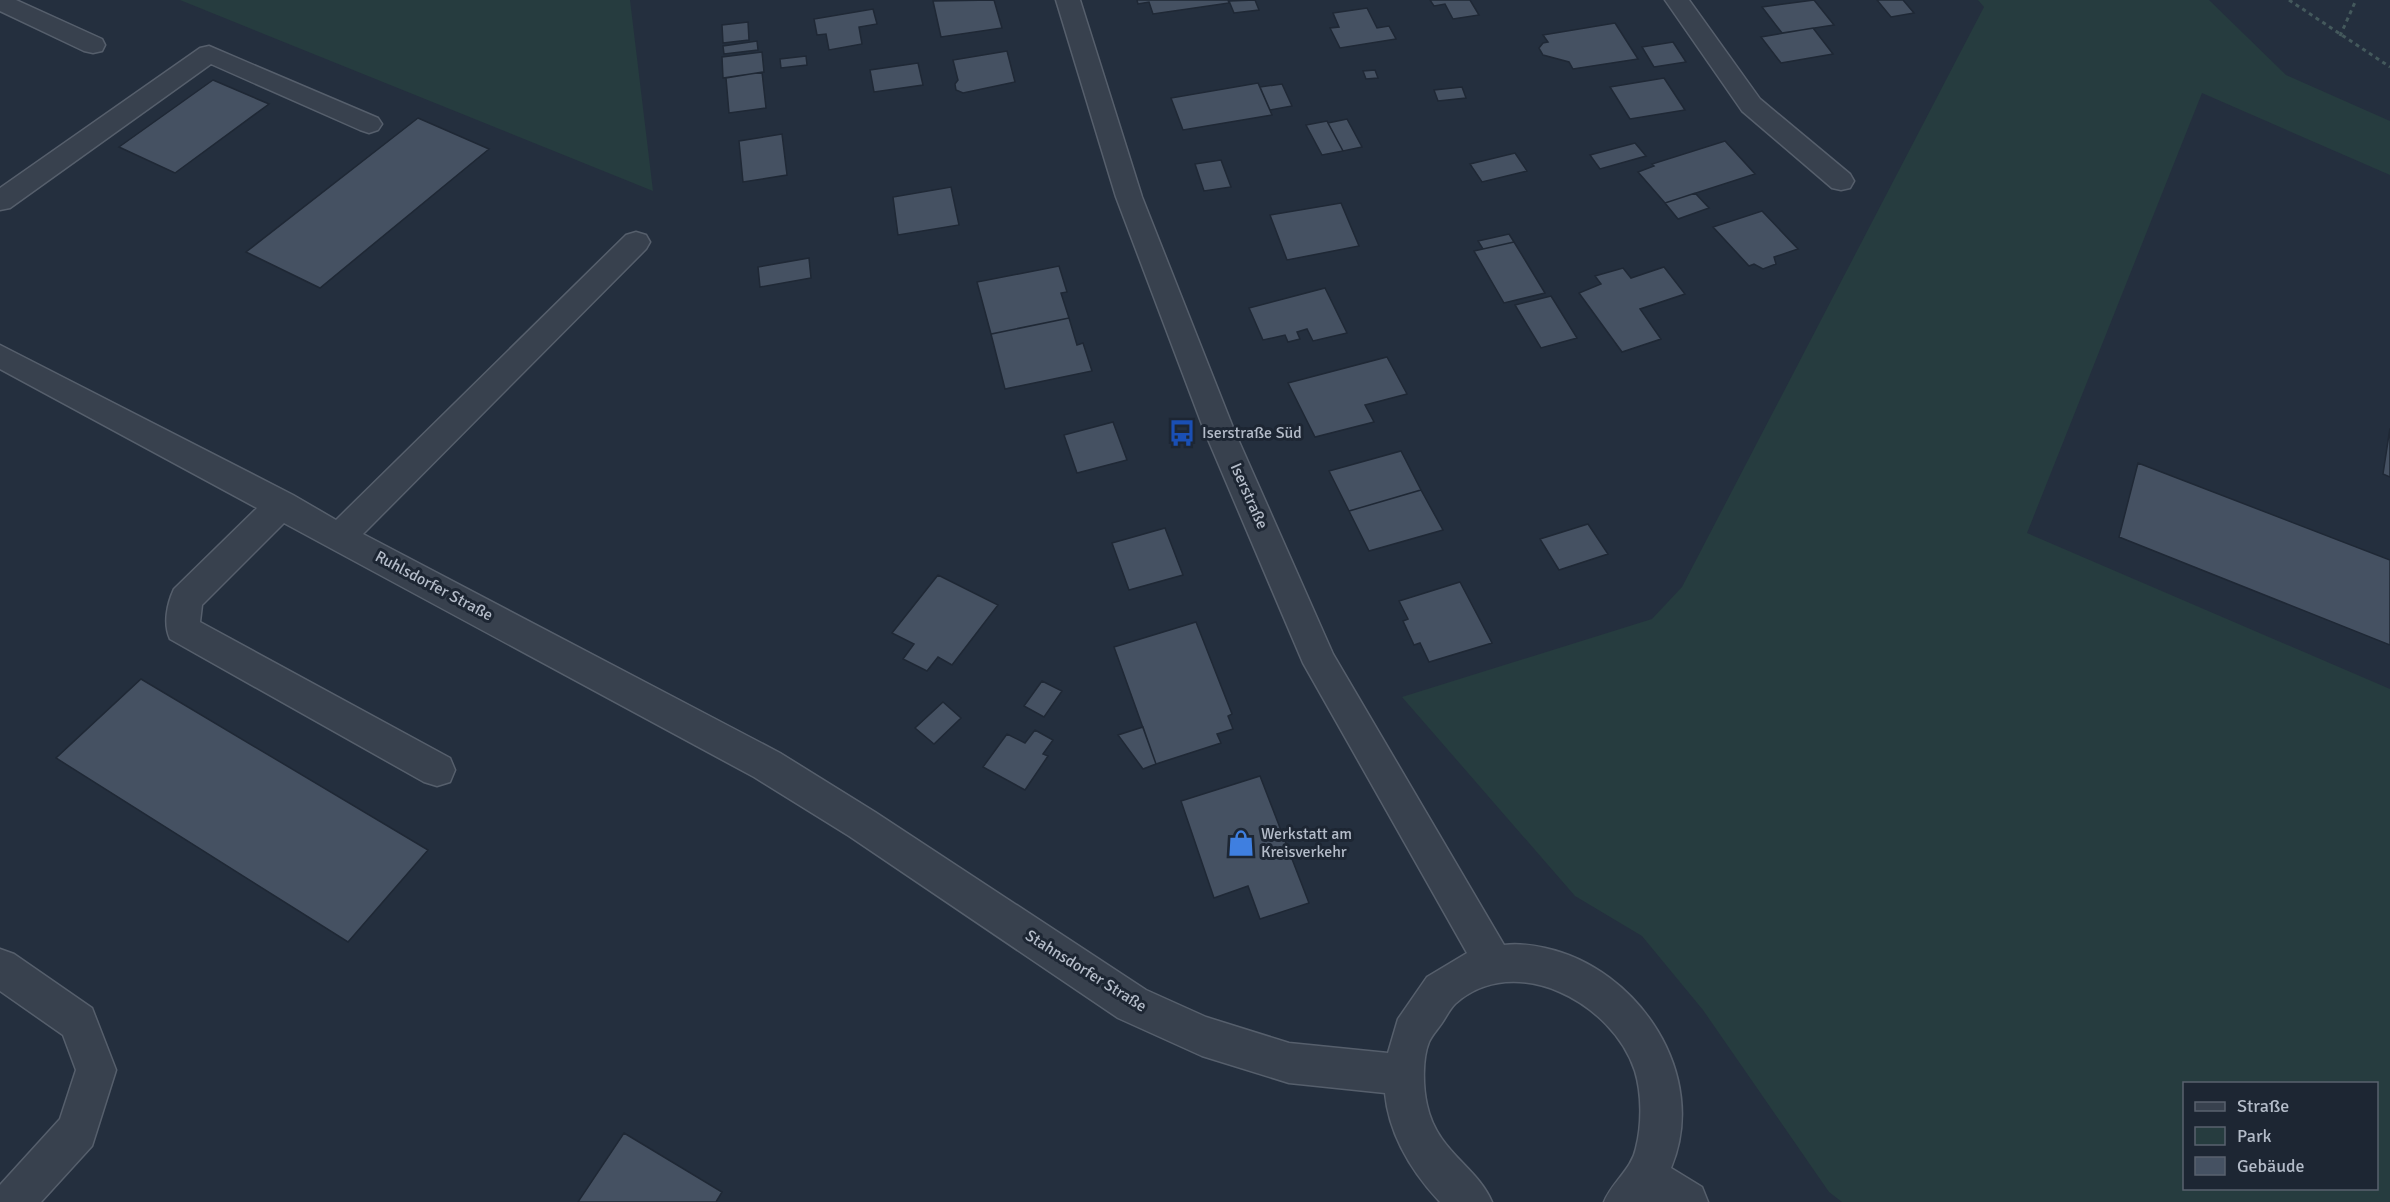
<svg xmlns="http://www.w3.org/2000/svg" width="2390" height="1202" font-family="Signika,sans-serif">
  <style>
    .green { fill: #263c3f; fill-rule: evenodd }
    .building { fill: #455162; stroke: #1f2835; stroke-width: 1.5 }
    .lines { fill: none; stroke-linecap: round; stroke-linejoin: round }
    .minor-casing { stroke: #565f6c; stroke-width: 3 }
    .path { stroke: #44595c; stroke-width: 3; stroke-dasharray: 4 4; stroke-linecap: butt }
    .minor { fill: #38414e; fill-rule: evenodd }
    .labels { text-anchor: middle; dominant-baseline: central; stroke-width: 6; stroke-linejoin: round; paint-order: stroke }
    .poi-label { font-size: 16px; fill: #b4bcc9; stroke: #1d2633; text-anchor: start }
    .street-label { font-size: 16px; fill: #b4bcc9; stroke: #1d2633 }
  </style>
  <rect width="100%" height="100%" fill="#242f3e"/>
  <!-- green -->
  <path class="green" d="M 180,0 L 630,0 L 653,191 Z
    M 1978,0 L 2209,0 L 2286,75 L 2390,121 L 2390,175 L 2202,93 L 2027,533 L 2390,689 L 2390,1202 L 1842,1202 L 1829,1192 L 1703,1010 L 1642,936 L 1575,896 L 1402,697 L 1652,619 L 1682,587 L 1984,7 ZM 2184,1084 L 2376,1084 L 2376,1188 L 2184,1188 Z"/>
  <!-- building -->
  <path class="building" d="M 994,0 L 1002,28 L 941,37 L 933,1 Z
    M 1137,0 L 1228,0 L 1229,3 L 1153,14 L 1149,2 L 1138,4 Z
    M 1255,0 L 1259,10 L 1234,13 L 1229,1 Z
    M 1430,0 L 1470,0 L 1479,15 L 1453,19 L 1445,4 L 1434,6 Z
    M 1814,0 L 1834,25 L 1782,33 L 1762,7 Z
    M 1877,0 L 1903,0 L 1914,13 L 1891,17 Z
    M 1367,8 L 1377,28 L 1389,26 L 1396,39 L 1340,48 L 1330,28 L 1339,27 L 1333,13 Z
    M 873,9 L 877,24 L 859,27 L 862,44 L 829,50 L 826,34 L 817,35 L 814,19 Z
    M 748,22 L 749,40 L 723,43 L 722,25 Z
    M 1615,23 L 1638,59 L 1573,69 L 1569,62 L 1543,55 L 1539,48 L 1543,43 L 1548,42 L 1543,35 Z
    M 1813,28 L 1833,54 L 1781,63 L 1761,37 Z
    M 757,41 L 758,50 L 724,54 L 723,46 Z
    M 1673,42 L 1686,62 L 1654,67 L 1642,47 Z
    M 1007,51 L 1015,82 L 963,93 L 956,90 L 955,84 L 958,80 L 953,60 Z
    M 762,52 L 764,72 L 723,78 L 722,57 Z
    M 806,56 L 807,65 L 781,68 L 780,59 Z
    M 918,63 L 923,85 L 874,92 L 870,70 Z
    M 1375,70 L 1378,78 L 1366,79 L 1363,71 Z
    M 762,72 L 766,108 L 729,113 L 726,78 Z
    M 1664,78 L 1685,110 L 1630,119 L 1610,87 Z
    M 213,80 L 269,104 L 175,173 L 119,147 Z
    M 1258,83 L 1272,115 L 1183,130 L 1171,98 Z
    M 1282,84 L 1292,106 L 1270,110 L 1260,87 Z
    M 1462,87 L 1466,98 L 1438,101 L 1434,90 Z
    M 418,118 L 489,149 L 320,288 L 246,252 Z
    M 1347,119 L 1362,147 L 1343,151 L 1328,123 Z
    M 1327,121 L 1343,151 L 1322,155 L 1306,125 Z
    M 782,134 L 787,175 L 743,182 L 739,141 Z
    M 1725,141 L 1755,174 L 1665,203 L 1638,172 L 1654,166 L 1652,164 Z
    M 1635,143 L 1646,156 L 1600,169 L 1590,155 Z
    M 1515,153 L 1527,171 L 1482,182 L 1470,164 Z
    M 1221,160 L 1231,187 L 1204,191 L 1195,164 Z
    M 951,187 L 959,225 L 898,235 L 893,197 Z
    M 1695,193 L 1709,208 L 1678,219 L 1665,203 Z
    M 1341,203 L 1359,246 L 1287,260 L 1270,215 Z
    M 1762,211 L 1798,249 L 1774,257 L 1776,264 L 1763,269 L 1754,264 L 1749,266 L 1713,227 Z
    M 1509,234 L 1514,242 L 1483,249 L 1478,241 Z
    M 1514,242 L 1545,293 L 1504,303 L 1474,251 Z
    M 809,258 L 811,278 L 760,287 L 758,267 Z
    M 1059,266 L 1067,292 L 1061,293 L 1069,318 L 991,334 L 977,282 Z
    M 1664,267 L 1685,294 L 1640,309 L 1661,339 L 1622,352 L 1579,293 L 1601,284 L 1595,276 L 1623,268 L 1631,278 Z
    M 1325,288 L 1347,333 L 1313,341 L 1307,329 L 1297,332 L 1300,339 L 1288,342 L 1285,335 L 1263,340 L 1249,308 Z
    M 1551,296 L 1577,338 L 1541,348 L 1515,305 Z
    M 1069,318 L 1077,345 L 1083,343 L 1092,371 L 1005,389 L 991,334 Z
    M 1387,357 L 1407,394 L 1365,405 L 1374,422 L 1315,437 L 1288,383 Z
    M 1113,422 L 1127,460 L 1077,473 L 1064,435 Z
    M 2390,428 L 2390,477 L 2383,474 Z
    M 1401,451 L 1421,490 L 1349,511 L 1329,471 Z
    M 2138,463 L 2390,560 L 2390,645 L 2119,537 Z
    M 1421,490 L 1443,530 L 1369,551 L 1349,511 Z
    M 1588,524 L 1608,554 L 1559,570 L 1540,539 Z
    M 1165,528 L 1183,575 L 1129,590 L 1112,543 Z
    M 938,575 L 998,605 L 952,665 L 938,657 L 927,671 L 903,659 L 914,644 L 892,633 Z
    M 1460,582 L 1492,643 L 1429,662 L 1420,643 L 1414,645 L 1403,621 L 1408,619 L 1399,601 Z
    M 1196,622 L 1232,714 L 1228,716 L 1233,729 L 1217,734 L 1221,743 L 1156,764 L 1114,647 Z
    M 141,679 L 428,850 L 348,942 L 56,758 Z
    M 1042,681 L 1062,691 L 1044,717 L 1024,706 Z
    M 943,702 L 961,718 L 934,744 L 915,728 Z
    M 1143,727 L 1156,764 L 1143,769 L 1118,735 Z
    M 1035,730 L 1053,740 L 1043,754 L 1048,756 L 1025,790 L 983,767 L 1007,734 L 1025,743 Z
    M 1260,776 L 1309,903 L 1260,919 L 1248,886 L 1214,898 L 1181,801 Z
    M 624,1133 L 722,1192 L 716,1202 L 578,1202 Z"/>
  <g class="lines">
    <defs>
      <path id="minor" d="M 0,0 L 16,0 L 102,39 L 105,45 L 102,51 L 93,53 L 84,51 L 0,11 Z
        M 1056,0 L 1080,0 L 1142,197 L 1234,430 L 1333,654 L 1504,945 C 1519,943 1531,945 1545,948 C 1638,968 1710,1075 1671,1168 L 1702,1187 L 1708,1202 L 1604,1202 C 1612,1182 1632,1169 1636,1148 C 1642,1125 1642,1094 1635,1071 C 1613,1003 1515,950 1455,1004 C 1450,1009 1446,1017 1442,1023 C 1438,1029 1432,1035 1429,1042 C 1422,1059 1423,1088 1427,1105 C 1437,1152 1477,1166 1492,1202 L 1440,1202 C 1412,1172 1389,1135 1385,1093 L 1289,1083 L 1202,1056 L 1118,1018 L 849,836 L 754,777 L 284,523 L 202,605 L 200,622 L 450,758 L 455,770 L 450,782 L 437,786 L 424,782 L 170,639 C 163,624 167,604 174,589 L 257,508 L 0,369 L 0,345 L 293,495 L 336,520 L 626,235 L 636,232 L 646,235 L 650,242 L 646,249 L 363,534 L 780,753 L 875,812 L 1146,990 L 1206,1017 L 1289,1043 L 1388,1053 L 1398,1019 L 1427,977 L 1467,953 L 1303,663 L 1204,430 L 1116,197 Z
        M 1665,0 L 1689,0 L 1760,99 L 1850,174 L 1854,181 L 1850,188 L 1841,190 L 1832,188 L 1742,111 Z
        M 209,46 L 378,118 L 382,124 L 378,130 L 369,133 L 360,130 L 211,64 L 10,208 L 0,210 L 0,188 L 200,48 Z
        M 0,949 L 14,954 L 92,1008 L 116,1070 L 92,1146 L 41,1202 L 0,1202 L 0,1185 L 60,1119 L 76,1070 L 63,1035 L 0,991 Z"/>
    </defs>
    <!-- minor casing -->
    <use href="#minor" class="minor-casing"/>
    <!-- path -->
    <path class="path" d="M 2289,0 L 2390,67
      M 2340,36 L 2356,0"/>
    <!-- minor -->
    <use href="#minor" class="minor"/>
  </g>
  <!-- icons -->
  <defs>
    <symbol id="bus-bare" viewBox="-9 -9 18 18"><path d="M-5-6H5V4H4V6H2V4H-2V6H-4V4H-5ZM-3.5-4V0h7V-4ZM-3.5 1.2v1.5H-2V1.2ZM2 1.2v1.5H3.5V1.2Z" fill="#1a4fb4" stroke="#1d2633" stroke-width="2.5" paint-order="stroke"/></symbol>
    <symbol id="shop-bare" viewBox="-9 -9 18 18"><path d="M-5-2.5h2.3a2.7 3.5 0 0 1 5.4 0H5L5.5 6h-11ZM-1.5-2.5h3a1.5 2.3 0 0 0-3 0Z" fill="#3f7fe0" stroke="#1d2633" stroke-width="2.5" paint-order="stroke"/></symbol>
  </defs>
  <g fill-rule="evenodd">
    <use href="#bus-bare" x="1163" y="414" width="38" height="38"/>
    <use href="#shop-bare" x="1222" y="824" width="38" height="38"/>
  </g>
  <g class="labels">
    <!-- poi labels -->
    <g class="poi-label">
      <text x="1202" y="433">Iserstraße Süd</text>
      <text x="1261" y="834">Werkstatt am<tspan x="1261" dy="18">Kreisverkehr</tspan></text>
    </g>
    <!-- street labels -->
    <g class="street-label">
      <text transform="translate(1249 496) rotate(66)">Iserstraße</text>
      <text transform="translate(434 586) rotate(28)">Ruhlsdorfer Straße</text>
      <text transform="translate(1086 971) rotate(32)">Stahnsdorfer Straße</text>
    </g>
  </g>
  <!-- legend -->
  <rect x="2183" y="1082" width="195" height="108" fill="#1d2633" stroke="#59626f" stroke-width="1.5"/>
  <rect x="2195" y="1102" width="30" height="9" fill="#38414e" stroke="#59626f" stroke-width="1.5"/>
  <text x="2237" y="1112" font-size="18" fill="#b4bcc9">Straße</text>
  <rect x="2195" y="1127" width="30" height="18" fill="#263c3f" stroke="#59626f" stroke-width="1.5"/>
  <text x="2237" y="1142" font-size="18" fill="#b4bcc9">Park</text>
  <rect x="2195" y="1157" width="30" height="18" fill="#455162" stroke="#59626f" stroke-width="1.5"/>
  <text x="2237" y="1172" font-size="18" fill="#b4bcc9">Gebäude</text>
</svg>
